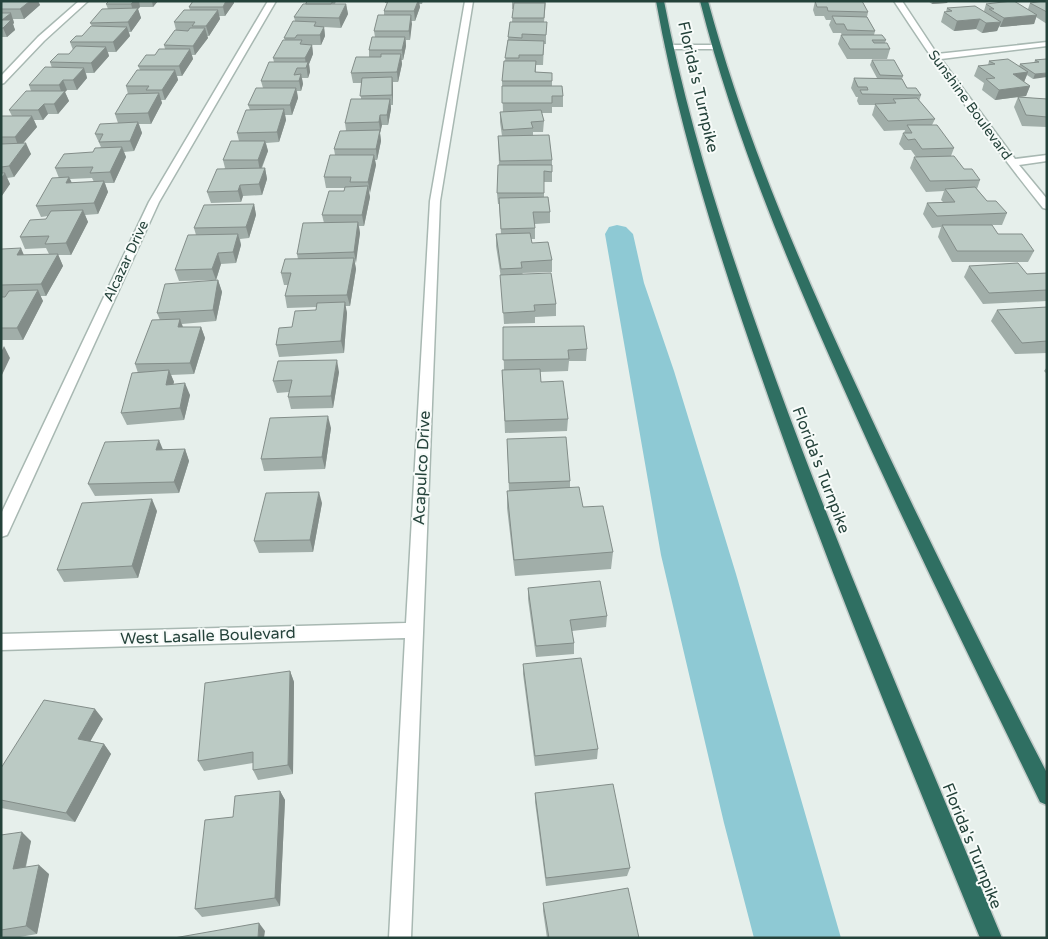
<svg xmlns="http://www.w3.org/2000/svg" width="1048" height="939" font-family="'Varela Round',sans-serif">
  <style>
    .water { fill: #8ec9d4 }
    .lines { fill: none; stroke-linecap: round; stroke-linejoin: round }
    .service-casing { stroke: #a8b8b2; stroke-width: 3 }
    .minor-casing { stroke: #a8b8b2; stroke-width: 3 }
    .motorway-casing { stroke: #c2cac8; stroke-width: 3 }
    .service { fill: #fff; fill-rule: evenodd }
    .minor { fill: #fff; fill-rule: evenodd }
    .motorway { fill: #2f6f62; fill-rule: evenodd }
    .wall { fill: #a1aea9; fill-rule: evenodd }
    .shaded-wall { fill: #838d89 }
    .building { fill: #bbcac4; stroke: #838d89 }
    .labels { text-anchor: middle; dominant-baseline: central; stroke-width: 4; stroke-linejoin: round; paint-order: stroke }
    .far-street-label { font-size: 14px; fill: #24423a; stroke: #f7fbf9 }
    .street-label { font-size: 16px; fill: #24423a; stroke: #f7fbf9 }
  </style>
  <rect width="100%" height="100%" fill="#e6efeb"/>
  <!-- water -->
  <path class="water" d="M 617,225 L 626,227 L 633,234 L 644,283 L 674,371 L 736,574 L 841,938 L 754,938 L 724,823 L 661,555 L 605,234 L 609,227 Z"/>
  <g class="lines">
    <defs>
      <path id="service" d="M 666,45 L 716,45 L 720,47 L 716,49 L 669,49 L 665,47 Z"/>
      <path id="minor" d="M 79,1 L 88,1 L 44,41 L 4,83 L 1,84 L 1,76 L 38,37 Z
        M 268,1 L 276,1 L 159,202 L 9,531 L 7,535 L 1,537 L 1,514 L 149,202 Z
        M 465,1 L 473,1 L 440,201 L 411,938 L 389,938 L 405,638 L 1,650 L 1,634 L 406,623 L 430,201 Z
        M 894,1 L 902,1 L 937,54 L 1047,42 L 1047,46 L 941,59 L 1015,159 L 1047,155 L 1047,161 L 1019,165 L 1047,199 L 1047,209 L 1043,208 C 990,142 941,73 894,1 Z"/>
      <path id="motorway" d="M 656,1 L 664,1 C 689,131 731,256 776,380 C 845,569 925,752 1002,938 L 980,938 C 906,756 830,575 766,390 C 721,262 680,134 656,1 Z
        M 700,1 L 708,1 C 744,134 798,260 856,385 C 916,516 981,645 1047,773 L 1047,805 L 1040,802 C 973,664 905,527 843,387 C 787,261 734,135 700,1 Z"/>
    </defs>
    <!-- service casing -->
    <use href="#service" class="service-casing"/>
    <!-- minor casing -->
    <use href="#minor" class="minor-casing"/>
    <!-- motorway casing -->
    <use href="#motorway" class="motorway-casing"/>
    <!-- service -->
    <use href="#service" class="service"/>
    <!-- minor -->
    <use href="#minor" class="minor"/>
    <!-- motorway -->
    <use href="#motorway" class="motorway"/>
  </g>
  <!-- wall -->
  <path class="wall" d="M 1,1 L 45,1 L 38,1 L 40,5 L 24,19 L 13,19 L 14,23 L 13,24 L 15,30 L 7,37 L 1,37 Z
    M 109,1 L 158,1 L 153,7 L 140,7 L 138,9 L 141,18 L 131,32 L 129,32 L 130,36 L 116,52 L 108,52 L 109,56 L 94,73 L 86,73 L 87,78 L 77,90 L 67,90 L 65,92 L 69,101 L 58,114 L 48,114 L 43,120 L 34,120 L 37,127 L 23,143 L 31,154 L 14,177 L 7,178 L 10,184 L 1,197 L 1,116 L 12,116 L 9,110 L 31,91 L 29,85 L 52,68 L 50,62 L 69,54 L 73,50 L 70,42 L 82,36 L 92,26 L 90,23 L 108,9 L 106,4 Z
    M 193,1 L 234,1 L 234,3 L 225,16 L 219,16 L 220,19 L 209,36 L 207,36 L 208,38 L 195,55 L 192,55 L 193,59 L 182,76 L 177,76 L 178,80 L 165,100 L 161,100 L 162,103 L 151,124 L 139,124 L 142,133 L 134,151 L 124,152 L 126,157 L 114,183 L 105,183 L 108,192 L 98,214 L 85,215 L 88,222 L 71,255 L 58,255 L 63,266 L 46,296 L 40,296 L 43,301 L 23,340 L 1,340 L 1,250 L 24,255 L 49,254 L 46,248 L 25,249 L 20,237 L 46,219 L 48,216 L 41,217 L 36,206 L 59,178 L 55,168 L 93,152 L 101,147 L 95,134 L 118,123 L 115,114 L 128,94 L 126,86 L 140,70 L 138,66 L 165,49 L 164,45 L 176,30 L 174,22 L 190,10 L 189,7 ZM 92,178 L 94,182 L 72,183 L 70,179 Z
    M 307,1 L 336,1 L 335,4 L 346,4 L 348,14 L 341,28 L 324,27 L 325,36 L 321,45 L 312,45 L 313,54 L 309,64 L 310,72 L 308,78 L 302,78 L 303,84 L 301,91 L 297,91 L 298,98 L 292,115 L 285,115 L 286,120 L 279,142 L 266,143 L 268,151 L 262,168 L 265,168 L 267,179 L 262,195 L 243,196 L 241,202 L 211,203 L 207,192 L 225,168 L 223,160 L 239,141 L 237,133 L 250,110 L 248,105 L 263,88 L 261,81 L 274,62 L 273,58 L 285,40 L 284,38 L 295,21 L 294,17 Z
    M 385,1 L 423,1 L 422,4 L 419,4 L 420,7 L 415,21 L 411,21 L 410,40 L 406,40 L 406,46 L 403,60 L 401,60 L 402,64 L 398,82 L 393,82 L 393,105 L 391,105 L 391,109 L 388,125 L 382,125 L 380,133 L 381,141 L 377,160 L 375,160 L 376,165 L 369,193 L 370,197 L 364,226 L 359,226 L 360,233 L 355,264 L 356,269 L 350,306 L 345,306 L 347,313 L 344,353 L 279,357 L 276,345 L 292,327 L 316,310 L 317,307 L 287,308 L 285,296 L 288,285 L 284,285 L 281,273 L 298,259 L 297,254 L 324,223 L 322,215 L 344,191 L 345,188 L 326,188 L 324,177 L 335,155 L 334,149 L 346,130 L 345,123 L 361,99 L 361,83 L 353,83 L 351,73 L 369,57 L 369,50 L 375,37 L 374,31 L 384,15 L 384,11 L 387,3 L 385,3 Z
    M 512,1 L 546,1 L 544,22 L 547,22 L 546,32 L 546,44 L 544,44 L 543,65 L 536,65 L 536,72 L 552,73 L 552,86 L 563,96 L 563,107 L 552,107 L 552,113 L 542,113 L 544,121 L 543,132 L 533,132 L 533,135 L 552,160 L 552,182 L 544,182 L 544,197 L 550,212 L 550,223 L 535,224 L 535,239 L 531,239 L 532,243 L 552,260 L 552,272 L 522,273 L 556,304 L 556,316 L 535,317 L 535,323 L 504,324 L 501,278 L 496,246 L 496,234 L 501,234 L 499,204 L 498,204 L 497,193 L 499,165 L 498,136 L 502,136 L 500,122 L 500,112 L 503,112 L 502,81 L 505,61 L 510,22 L 512,22 L 513,9 L 512,9 Z
    M 815,1 L 868,12 L 867,17 L 875,31 L 874,35 L 886,40 L 885,43 L 890,49 L 887,59 L 847,59 L 838,44 L 841,35 L 842,35 L 841,33 L 833,33 L 829,25 L 831,20 L 826,20 L 824,16 L 815,16 L 813,10 Z
    M 928,1 L 948,1 L 947,3 L 932,4 Z
    M 1047,1 L 1047,24 L 1036,17 L 1034,24 L 1000,27 L 999,26 L 997,31 L 982,33 L 976,29 L 954,31 L 941,22 L 944,12 L 946,12 L 947,8 L 984,11 L 986,4 L 1028,9 L 1030,3 Z
    M 1046,59 L 1033,79 L 1027,75 L 1024,82 L 1030,86 L 1026,96 L 1019,97 L 1047,99 L 1047,127 L 1022,126 L 1014,107 L 1018,97 L 995,100 L 982,90 L 984,83 L 974,76 L 978,66 L 988,65 L 989,61 L 1019,66 L 1020,64 L 1034,63 L 1035,60 Z
    M 872,60 L 903,76 L 902,79 L 907,88 L 921,95 L 919,101 L 935,119 L 932,125 L 954,148 L 951,156 L 964,169 L 980,180 L 977,189 L 987,201 L 1007,213 L 1002,225 L 987,225 L 998,234 L 1034,251 L 1028,262 L 952,262 L 938,237 L 941,227 L 932,228 L 923,214 L 927,203 L 943,202 L 941,200 L 944,191 L 926,192 L 910,168 L 914,157 L 916,157 L 911,150 L 904,150 L 899,144 L 903,133 L 904,133 L 905,130 L 884,131 L 872,115 L 875,105 L 859,105 L 857,101 L 858,97 L 856,97 L 851,88 L 854,78 L 877,78 L 870,65 Z
    M 254,204 L 256,215 L 249,238 L 240,239 L 241,245 L 236,263 L 221,264 L 216,280 L 179,281 L 175,270 L 196,235 L 194,228 Z
    M 969,266 L 1027,274 L 1047,273 L 1047,301 L 983,304 L 964,277 Z
    M 218,280 L 222,292 L 216,321 L 182,324 L 183,327 L 201,327 L 205,338 L 194,374 L 171,375 L 174,382 L 173,384 L 190,395 L 184,420 L 127,425 L 121,413 L 138,373 L 135,364 L 160,320 L 157,313 Z
    M 1047,307 L 1047,353 L 1015,354 L 991,321 L 997,310 Z
    M 503,327 L 587,349 L 586,361 L 569,361 L 568,371 L 540,372 L 541,382 L 568,419 L 567,431 L 505,433 L 502,370 L 504,370 Z
    M 1047,367 L 1047,374 L 1044,371 Z
    M 339,372 L 333,408 L 291,409 L 288,397 L 289,392 L 277,393 L 273,381 Z
    M 331,428 L 325,469 L 264,471 L 261,459 Z
    M 507,439 L 570,481 L 570,487 L 613,552 L 611,569 L 515,576 L 507,508 L 507,491 L 509,491 Z
    M 163,449 L 185,449 L 189,461 L 179,493 L 95,496 L 88,484 Z
    M 322,503 L 313,552 L 259,553 L 254,541 Z
    M 157,511 L 138,578 L 64,582 L 57,570 Z
    M 528,588 L 607,616 L 606,627 L 572,631 L 574,643 L 574,654 L 536,657 L 528,599 Z
    M 523,664 L 598,749 L 597,759 L 535,766 L 523,674 Z
    M 290,671 L 294,682 L 293,774 L 258,780 L 253,770 L 253,763 L 204,771 L 198,761 Z
    M 103,719 L 90,741 L 104,744 L 111,754 L 75,822 L 1,808 L 1,768 Z
    M 280,791 L 285,800 L 280,906 L 202,917 L 195,909 L 233,817 Z
    M 535,793 L 630,868 L 627,876 L 546,886 L 535,802 Z
    M 1,835 L 31,841 L 26,867 L 49,874 L 37,934 L 14,938 L 1,938 Z
    M 543,903 L 639,938 L 547,938 L 543,911 Z"/>
  <!-- shaded-wall -->
  <path class="shaded-wall" d="M 30,1 L 38,1 L 40,5 L 24,19 L 20,9 Z
    M 134,1 L 139,1 L 140,7 L 138,9 L 141,18 L 131,32 L 128,22 L 134,14 L 131,4 Z
    M 152,1 L 158,1 L 153,7 Z
    M 226,1 L 234,1 L 234,3 L 225,16 L 223,7 Z
    M 418,1 L 419,1 L 420,7 L 415,21 L 414,11 Z
    M 933,1 L 948,1 L 947,3 L 932,4 Z
    M 346,4 L 348,14 L 341,28 L 339,18 Z
    M 218,10 L 220,19 L 209,36 L 206,26 Z
    M 11,13 L 14,23 L 13,24 L 15,30 L 7,37 L 3,28 L 2,20 Z
    M 411,15 L 412,24 L 410,40 L 409,31 Z
    M 1037,15 L 1034,24 L 1000,27 L 1004,18 Z
    M 980,19 L 976,29 L 954,31 L 957,21 Z
    M 1001,22 L 997,31 L 982,33 L 986,23 Z
    M 127,27 L 130,36 L 116,52 L 113,42 Z
    M 324,27 L 325,36 L 321,45 L 320,35 Z
    M 205,28 L 208,38 L 195,55 L 193,46 Z
    M 405,37 L 406,46 L 403,60 L 402,50 Z
    M 312,45 L 313,54 L 309,64 L 310,72 L 308,78 L 305,58 Z
    M 106,47 L 109,56 L 94,73 L 91,63 Z
    M 190,49 L 193,59 L 182,76 L 179,66 Z
    M 401,54 L 402,64 L 398,82 L 397,72 Z
    M 84,68 L 87,78 L 77,90 L 73,80 Z
    M 175,70 L 178,80 L 165,100 L 162,90 Z
    M 1028,72 L 1024,82 L 1013,74 Z
    M 1047,73 L 1047,77 L 1033,79 L 1035,74 Z
    M 301,74 L 303,84 L 301,91 L 299,81 Z
    M 392,77 L 393,87 L 393,105 L 392,95 Z
    M 63,80 L 67,90 L 65,92 L 69,101 L 58,114 L 54,104 L 62,94 L 59,85 Z
    M 1030,86 L 1026,96 L 995,100 L 999,90 Z
    M 296,88 L 298,98 L 292,115 L 290,105 Z
    M 159,93 L 162,103 L 151,124 L 148,113 Z
    M 390,99 L 391,109 L 388,125 L 387,115 Z
    M 44,104 L 48,114 L 43,120 L 38,110 Z
    M 284,109 L 286,120 L 279,142 L 277,132 Z
    M 380,115 L 382,125 L 380,133 L 381,141 L 377,160 L 376,149 L 380,130 L 379,122 Z
    M 32,116 L 37,127 L 19,148 L 15,137 Z
    M 138,122 L 142,133 L 134,151 L 130,141 Z
    M 265,141 L 268,151 L 260,171 L 258,160 Z
    M 26,143 L 31,154 L 14,177 L 9,166 Z
    M 122,147 L 126,157 L 114,183 L 110,172 Z
    M 374,155 L 376,165 L 370,193 L 368,182 Z
    M 265,168 L 267,179 L 262,195 L 259,184 Z
    M 5,173 L 10,184 L 1,197 L 1,179 Z
    M 69,177 L 74,188 L 66,183 Z
    M 104,181 L 108,192 L 98,214 L 94,203 Z
    M 240,185 L 243,196 L 241,202 L 238,191 Z
    M 368,186 L 370,197 L 364,226 L 362,215 Z
    M 254,204 L 256,215 L 249,238 L 246,227 Z
    M 83,210 L 88,222 L 71,255 L 66,243 Z
    M 358,222 L 360,233 L 356,263 L 354,252 Z
    M 238,234 L 241,245 L 236,263 L 233,252 Z
    M 21,248 L 26,260 L 17,255 Z
    M 218,253 L 221,264 L 216,280 L 212,269 Z
    M 58,254 L 63,266 L 46,296 L 41,284 Z
    M 354,258 L 356,269 L 350,306 L 347,295 Z
    M 218,280 L 222,292 L 216,321 L 213,310 Z
    M 38,290 L 43,301 L 23,340 L 17,328 Z
    M 345,302 L 347,313 L 344,353 L 341,341 Z
    M 180,319 L 184,331 L 178,327 Z
    M 201,327 L 205,338 L 194,374 L 190,363 Z
    M 4,346 L 10,358 L 1,377 L 1,352 Z
    M 337,360 L 339,372 L 333,408 L 331,396 Z
    M 169,370 L 174,382 L 170,396 L 166,385 Z
    M 185,383 L 190,395 L 184,420 L 180,408 Z
    M 328,416 L 331,428 L 325,469 L 322,457 Z
    M 159,440 L 164,452 L 156,450 Z
    M 185,449 L 189,461 L 179,493 L 174,482 Z
    M 319,492 L 322,503 L 313,552 L 310,540 Z
    M 152,499 L 157,511 L 138,578 L 132,566 Z
    M 290,671 L 294,682 L 293,774 L 288,765 Z
    M 95,709 L 103,719 L 86,749 L 78,739 Z
    M 104,744 L 111,754 L 75,822 L 66,813 Z
    M 280,791 L 285,800 L 280,906 L 275,898 Z
    M 22,832 L 31,841 L 23,878 L 13,869 Z
    M 39,865 L 49,874 L 37,934 L 26,926 Z
    M 259,923 L 265,931 L 264,938 L 258,938 Z"/>
  <!-- building -->
  <path class="building" d="M 1,1 L 30,1 L 20,9 L 1,9 Z
    M 109,1 L 134,1 L 131,4 L 106,4 Z
    M 193,1 L 226,1 L 223,7 L 189,7 Z
    M 307,1 L 333,1 L 331,4 L 306,4 Z
    M 388,1 L 418,1 L 414,11 L 384,11 Z
    M 815,1 L 862,1 L 868,12 L 828,11 L 827,7 L 817,7 Z
    M 1012,1 L 1014,1 L 1037,15 L 1004,18 L 989,9 L 994,9 L 986,4 Z
    M 1047,1 L 1047,12 L 1030,3 L 1044,1 Z
    M 514,3 L 545,3 L 544,18 L 512,18 Z
    M 303,4 L 346,4 L 339,18 L 294,17 Z
    M 975,6 L 1001,22 L 986,23 L 980,19 L 957,21 L 944,12 L 952,11 L 947,8 Z
    M 138,8 L 128,22 L 90,23 L 102,9 Z
    M 184,10 L 218,10 L 206,26 L 192,26 L 195,22 L 174,22 Z
    M 1,13 L 11,13 L 2,20 L 11,20 L 3,28 L 1,28 Z
    M 378,15 L 411,15 L 409,31 L 374,31 Z
    M 832,16 L 867,17 L 875,31 L 847,30 L 844,24 L 836,24 Z
    M 293,21 L 316,22 L 314,26 L 324,27 L 320,35 L 297,35 L 295,38 L 284,38 Z
    M 510,22 L 547,22 L 546,35 L 522,34 L 522,38 L 508,37 Z
    M 91,26 L 127,27 L 113,42 L 70,42 L 76,36 L 82,36 Z
    M 190,28 L 205,28 L 193,46 L 164,45 L 175,30 L 188,31 Z
    M 841,35 L 882,35 L 886,40 L 872,40 L 874,43 L 887,43 L 890,49 L 850,49 Z
    M 372,37 L 405,37 L 402,50 L 369,50 Z
    M 283,40 L 302,40 L 300,44 L 312,45 L 305,58 L 273,58 Z
    M 508,40 L 544,41 L 543,55 L 519,55 L 519,58 L 505,58 Z
    M 76,46 L 106,47 L 91,63 L 50,62 L 58,54 L 69,54 Z
    M 159,49 L 190,49 L 179,66 L 138,66 L 146,55 L 155,55 Z
    M 381,54 L 401,54 L 397,72 L 351,73 L 356,57 L 381,57 Z
    M 1008,59 L 1028,72 L 1013,74 L 1030,86 L 999,90 L 986,79 L 995,78 L 978,66 L 995,64 L 989,61 Z
    M 1046,59 L 1047,59 L 1047,73 L 1035,74 L 1020,64 L 1039,62 L 1035,60 Z
    M 872,60 L 894,60 L 903,76 L 880,75 Z
    M 504,61 L 536,61 L 535,72 L 552,73 L 552,81 L 502,81 Z
    M 269,62 L 308,62 L 306,68 L 297,68 L 294,75 L 301,74 L 299,81 L 261,81 Z
    M 45,67 L 84,68 L 73,80 L 63,80 L 59,85 L 29,85 Z
    M 137,70 L 175,70 L 162,90 L 146,90 L 149,86 L 126,86 Z
    M 392,77 L 392,95 L 360,96 L 362,78 Z
    M 854,78 L 902,79 L 907,88 L 916,88 L 921,95 L 862,94 L 860,90 L 868,90 L 867,87 L 858,87 Z
    M 502,86 L 562,86 L 563,96 L 552,96 L 552,103 L 502,103 Z
    M 256,88 L 296,88 L 290,105 L 248,105 Z
    M 26,91 L 65,91 L 54,104 L 44,104 L 38,110 L 9,110 Z
    M 159,93 L 148,113 L 115,114 L 127,94 Z
    M 1018,97 L 1047,99 L 1047,117 L 1026,115 Z
    M 917,98 L 935,119 L 888,121 L 875,104 L 896,103 L 893,99 Z
    M 351,99 L 390,99 L 387,115 L 380,115 L 379,122 L 345,123 Z
    M 284,109 L 277,132 L 237,133 L 246,110 Z
    M 541,110 L 544,121 L 531,122 L 533,128 L 503,130 L 500,112 Z
    M 1,116 L 32,116 L 15,137 L 1,137 Z
    M 138,122 L 130,141 L 99,142 L 103,134 L 95,134 L 100,124 Z
    M 907,125 L 937,125 L 954,148 L 922,149 L 915,139 L 908,140 L 903,133 L 912,133 Z
    M 380,130 L 376,149 L 334,149 L 340,131 Z
    M 549,135 L 552,160 L 500,161 L 498,136 Z
    M 231,141 L 265,141 L 258,160 L 223,160 Z
    M 26,143 L 9,166 L 1,167 L 1,144 Z
    M 122,147 L 110,172 L 90,173 L 93,167 L 55,168 L 64,154 L 93,152 L 95,148 Z
    M 330,155 L 374,155 L 368,182 L 350,182 L 351,177 L 324,177 Z
    M 954,156 L 964,169 L 972,169 L 980,180 L 930,181 L 914,157 Z
    M 498,165 L 552,165 L 552,172 L 544,171 L 544,193 L 497,193 Z
    M 265,168 L 259,184 L 240,185 L 238,191 L 207,192 L 217,169 Z
    M 1,173 L 5,173 L 1,179 Z
    M 69,177 L 66,183 L 104,181 L 94,203 L 36,206 L 52,178 Z
    M 368,186 L 362,215 L 322,215 L 329,191 L 344,191 L 345,187 Z
    M 975,187 L 987,201 L 996,201 L 1007,213 L 937,216 L 927,203 L 955,202 L 945,189 Z
    M 548,197 L 550,212 L 533,212 L 535,228 L 501,229 L 499,198 Z
    M 254,204 L 246,227 L 194,228 L 204,205 Z
    M 83,210 L 66,243 L 45,244 L 49,236 L 20,237 L 30,220 L 46,219 L 51,211 Z
    M 358,222 L 354,252 L 297,254 L 303,223 Z
    M 942,225 L 992,225 L 998,234 L 1022,234 L 1034,251 L 957,251 Z
    M 530,233 L 532,243 L 548,242 L 552,260 L 521,262 L 522,268 L 501,269 L 496,234 Z
    M 238,234 L 233,252 L 218,253 L 212,269 L 175,270 L 188,235 Z
    M 21,248 L 17,255 L 58,254 L 41,284 L 1,285 L 1,250 L 2,249 Z
    M 354,258 L 347,295 L 285,296 L 291,273 L 281,273 L 285,259 Z
    M 1018,263 L 1027,274 L 1047,273 L 1047,290 L 989,293 L 969,266 Z
    M 551,273 L 556,304 L 534,305 L 535,311 L 503,313 L 500,275 Z
    M 218,280 L 213,310 L 157,313 L 165,284 Z
    M 38,290 L 17,328 L 1,328 L 1,297 L 5,297 L 9,291 Z
    M 345,302 L 341,341 L 276,345 L 279,328 L 292,327 L 295,311 L 316,310 L 317,303 Z
    M 1047,307 L 1047,341 L 1022,343 L 997,310 Z
    M 180,319 L 178,327 L 201,327 L 190,363 L 135,364 L 152,320 Z
    M 584,326 L 587,349 L 568,350 L 569,359 L 503,360 L 503,327 Z
    M 337,360 L 331,396 L 288,397 L 292,380 L 273,381 L 278,361 Z
    M 540,369 L 541,382 L 563,381 L 568,419 L 505,421 L 502,370 Z
    M 169,370 L 166,385 L 185,383 L 180,408 L 121,413 L 132,373 Z
    M 328,416 L 322,457 L 261,459 L 270,418 Z
    M 566,437 L 570,481 L 509,483 L 507,439 Z
    M 159,440 L 156,450 L 185,449 L 174,482 L 88,484 L 105,442 Z
    M 579,487 L 583,507 L 603,506 L 613,552 L 514,560 L 507,491 Z
    M 319,492 L 310,540 L 254,541 L 266,493 Z
    M 152,499 L 132,566 L 57,570 L 82,503 Z
    M 600,581 L 607,616 L 570,620 L 574,643 L 536,646 L 528,588 Z
    M 581,658 L 598,749 L 535,756 L 523,664 Z
    M 290,671 L 288,765 L 253,770 L 253,752 L 198,761 L 205,683 Z
    M 44,700 L 95,709 L 78,739 L 104,744 L 66,813 L 1,800 L 1,768 Z
    M 613,784 L 630,868 L 546,878 L 535,793 Z
    M 280,791 L 275,898 L 195,909 L 205,820 L 233,817 L 235,796 Z
    M 22,832 L 13,869 L 39,865 L 26,926 L 1,930 L 1,835 Z
    M 628,888 L 639,938 L 549,938 L 543,903 Z
    M 259,923 L 258,938 L 174,938 Z"/>
  <g class="labels">
    <!-- far-street labels -->
    <g class="far-street-label">
      <text transform="translate(970 105) rotate(54)">Sunshine Boulevard</text>
      <text transform="translate(126 261) rotate(-65)">Alcazar Drive</text>
    </g>
    <!-- street labels -->
    <g class="street-label">
      <text transform="translate(698 87) rotate(77)">Florida's Turnpike</text>
      <text transform="translate(422 468) rotate(-87)">Acapulco Drive</text>
      <text transform="translate(821 470) rotate(69)">Florida's Turnpike</text>
      <text transform="translate(208 636) rotate(-2)">West Lasalle Boulevard</text>
      <text transform="translate(972 846) rotate(68)">Florida's Turnpike</text>
    </g>
  </g>
  <!-- border -->
  <rect width="1048" height="939" fill="none" stroke="#24423a" stroke-width="5"/>
</svg>
